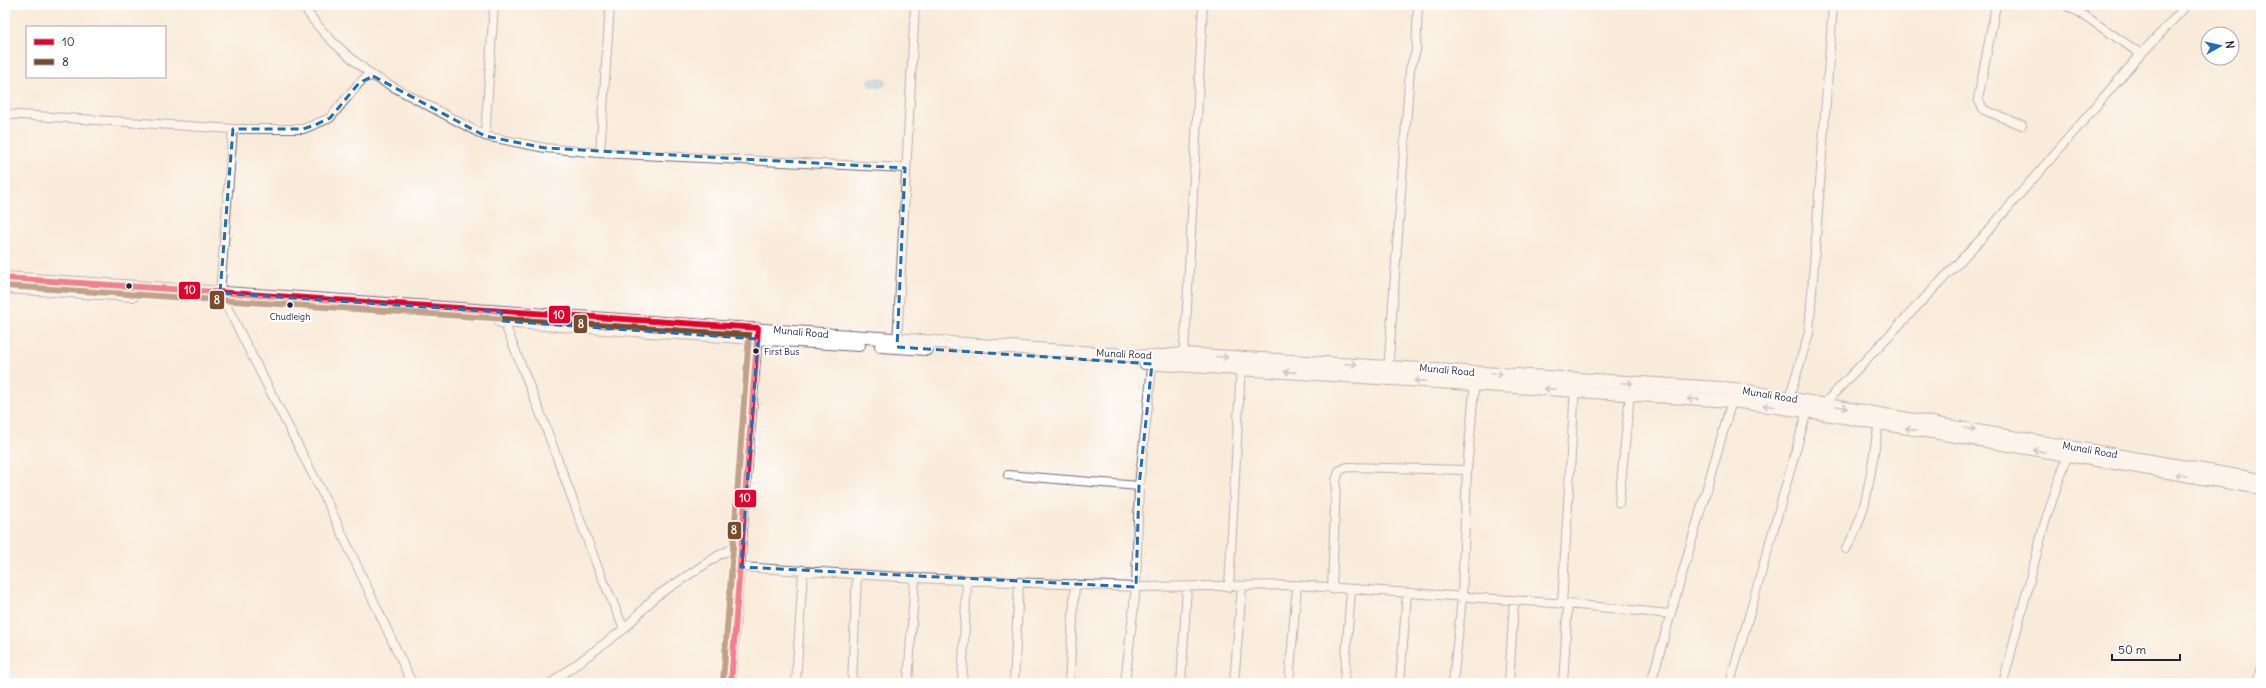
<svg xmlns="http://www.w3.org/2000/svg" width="2266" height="688" font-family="Delius,sans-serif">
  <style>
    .water { fill: #80bdf3; stroke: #517097 }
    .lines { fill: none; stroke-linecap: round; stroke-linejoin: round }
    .minor-casing { stroke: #6d6873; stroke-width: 10 }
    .secondary-casing { stroke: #6d6873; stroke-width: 14 }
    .minor { stroke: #fff; stroke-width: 8 }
    .secondary { stroke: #fff; stroke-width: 12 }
    .bus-1-casing { stroke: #fff; stroke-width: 9 }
    .bus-2-casing { stroke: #fff; stroke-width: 9 }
    .bus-1 { stroke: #e4002b; stroke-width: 6 }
    .bus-2 { stroke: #7a4b2a; stroke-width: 6 }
    .oneway { stroke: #9c9ca7 }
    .marked { fill: none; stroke: #1f6fb2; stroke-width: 3; stroke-dasharray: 8 5; stroke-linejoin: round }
    .bus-dot { fill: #22223b; stroke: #fff; stroke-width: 1.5 }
    .labels { text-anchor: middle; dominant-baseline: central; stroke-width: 4; stroke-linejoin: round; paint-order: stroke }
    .bus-label { font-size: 9px; fill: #22223b; stroke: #fff }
    .street-label { font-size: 10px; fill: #22223b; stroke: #fff }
    .line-badge { stroke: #fff; stroke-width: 1.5 }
    .badge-label { font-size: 11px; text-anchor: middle; font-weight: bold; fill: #fff }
  </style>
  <rect width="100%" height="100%" fill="#fff"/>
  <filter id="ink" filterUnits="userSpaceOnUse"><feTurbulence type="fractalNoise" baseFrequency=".025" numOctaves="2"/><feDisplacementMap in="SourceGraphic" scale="8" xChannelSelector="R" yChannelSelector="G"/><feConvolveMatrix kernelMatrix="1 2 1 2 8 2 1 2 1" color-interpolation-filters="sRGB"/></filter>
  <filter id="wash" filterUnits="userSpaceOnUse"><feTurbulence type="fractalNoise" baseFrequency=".012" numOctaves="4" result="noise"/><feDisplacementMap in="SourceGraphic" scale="16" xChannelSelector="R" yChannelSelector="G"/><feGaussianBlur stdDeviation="0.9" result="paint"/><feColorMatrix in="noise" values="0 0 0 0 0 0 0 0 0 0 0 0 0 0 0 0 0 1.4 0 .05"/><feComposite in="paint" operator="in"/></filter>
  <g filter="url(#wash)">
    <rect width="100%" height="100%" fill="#f9ebda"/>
    <!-- water -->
    <path class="water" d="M 869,79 L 885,79 L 885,86 L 869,86 Z"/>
  </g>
  <g filter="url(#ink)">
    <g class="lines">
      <defs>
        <path id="minor" d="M 303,5 C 321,35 346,54 373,76
          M 1996,5 L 1978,99 L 1984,110 L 2022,125
          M 2065,5 L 2079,12 L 2141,54
          M 5,114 L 233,129 L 303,129 L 330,118 L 359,83 L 366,77 L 373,76 L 485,136 L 545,148 L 600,153 L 905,168
          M 233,129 L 220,293 L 330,508 L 412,683
          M 485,136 L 494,5
          M 600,153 L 610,5
          M 502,317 L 545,425 L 596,563 L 624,629
          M 897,344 L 915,5
          M 1183,354 L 1186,326 L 1203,5
          M 1388,372 L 1410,69 L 1416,51 L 1418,5
          M 1788,402 L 1809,333 L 1833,5
          M 1821,407 L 1981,239 L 2141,54 L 2187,5
          M 1008,475 L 1139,486
          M 1619,503 L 1630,394
          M 1846,549 C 1869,512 1871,465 1879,423
          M 741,567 L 915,578 L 1136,587 L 1297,585 L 1568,604 L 1670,614
          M 1229,587 L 1241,366
          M 1332,589 L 1336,481 L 1339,471 L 1347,467 L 1467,470
          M 1562,604 L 1575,387
          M 551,683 L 624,629 L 655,597 L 719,555 L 742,544
          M 731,683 L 758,335
          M 796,683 L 803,570
          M 852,683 L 857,574
          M 908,683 L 915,578
          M 962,683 L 967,580
          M 1014,683 L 1019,582
          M 1069,683 L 1075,584
          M 1125,683 L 1136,587 L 1139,486 L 1153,359
          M 1181,683 L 1187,587
          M 1234,683 L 1242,586
          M 1289,683 L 1297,585
          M 1344,683 L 1351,590
          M 1400,683 L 1407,593
          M 1453,683 L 1462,598 L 1467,470 L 1475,379
          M 1509,683 L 1514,601
          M 1563,683 L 1568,604
          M 1651,683 L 1733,397
          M 1730,683 L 1807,411
          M 2003,683 L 2045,522 L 2069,451
          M 2257,683 L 2261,668"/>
        <path id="secondary" d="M 5,278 C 388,305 770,329 1153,357 L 1183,354 L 1735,389 L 2261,480
          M 5,287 L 133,295
          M 500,321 L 859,345
          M 881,346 L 927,349
          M 1145,363 L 1732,401 L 1820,413 L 2261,488"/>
      </defs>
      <!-- minor casing -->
      <use href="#minor" class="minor-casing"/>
      <!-- secondary casing -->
      <use href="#secondary" class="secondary-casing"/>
      <!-- minor -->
      <use href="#minor" class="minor"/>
      <!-- secondary -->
      <use href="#secondary" class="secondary"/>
      <defs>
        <path id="bus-1" d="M 5,278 L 758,328 L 731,683"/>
        <path id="bus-2" d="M 5,286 L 749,335 L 723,682"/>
      </defs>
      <!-- bus-1 casing -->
      <use href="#bus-1" class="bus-1-casing"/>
      <!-- bus-2 casing -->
      <use href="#bus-2" class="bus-2-casing"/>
      <!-- bus-1 -->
      <use href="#bus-1" class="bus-1"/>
      <!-- bus-2 -->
      <use href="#bus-2" class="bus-2"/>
    </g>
    <!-- one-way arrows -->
    <defs><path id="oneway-shaft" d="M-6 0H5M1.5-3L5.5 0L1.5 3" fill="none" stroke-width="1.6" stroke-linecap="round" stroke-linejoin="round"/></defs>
    <g class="oneway">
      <use href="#oneway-shaft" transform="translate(1222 357) rotate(5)"/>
      <use href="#oneway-shaft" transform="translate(1351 364) rotate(3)"/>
      <use href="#oneway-shaft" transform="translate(1290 372) rotate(-176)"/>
      <use href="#oneway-shaft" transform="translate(1497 374) rotate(4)"/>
      <use href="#oneway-shaft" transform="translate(1420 381) rotate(-176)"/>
      <use href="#oneway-shaft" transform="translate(1627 383) rotate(3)"/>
      <use href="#oneway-shaft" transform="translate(1550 389) rotate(-176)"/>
      <use href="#oneway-shaft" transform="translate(1693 399) rotate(-176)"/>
      <use href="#oneway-shaft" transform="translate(1769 406) rotate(-173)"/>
      <use href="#oneway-shaft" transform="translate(1842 407) rotate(10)"/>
      <use href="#oneway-shaft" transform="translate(1911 429) rotate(-170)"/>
      <use href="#oneway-shaft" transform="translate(1970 429) rotate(10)"/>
      <use href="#oneway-shaft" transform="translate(2039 451) rotate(-170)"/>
      <use href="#oneway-shaft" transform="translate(2181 475) rotate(-171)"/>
    </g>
  </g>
  <!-- marked area -->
  <path d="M0 0H2266V688H0ZM 373,76 L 485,136 L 545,148 L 905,168 L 897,347 L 1152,364 L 1139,486 L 1136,587 L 741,567 L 758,339 L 503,321 L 501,312 L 220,293 L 233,129 L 303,129 L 315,125 L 330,118 L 359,83 Z" fill="#f9ebda" fill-opacity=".55" fill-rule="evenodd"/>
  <path class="marked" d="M 373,76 L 485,136 L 545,148 L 905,168 L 897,347 L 1152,364 L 1139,486 L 1136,587 L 741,567 L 758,339 L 503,321 L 501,312 L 220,293 L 233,129 L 303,129 L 315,125 L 330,118 L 359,83 Z"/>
  <!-- markers -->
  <g class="bus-dot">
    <circle cx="129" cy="286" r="3.5"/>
    <circle cx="290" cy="305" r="3.5"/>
    <circle cx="756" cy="351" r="3.5"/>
  </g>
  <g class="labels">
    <!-- bus labels -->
    <g class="bus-label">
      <text x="290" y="316">Chudleigh</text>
      <text x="764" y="351" text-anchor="start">First Bus</text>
    </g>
    <!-- street labels -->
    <g class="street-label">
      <text transform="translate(801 332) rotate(5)">Munali Road</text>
      <text transform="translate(1124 354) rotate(3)">Munali Road</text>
      <text transform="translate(1447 370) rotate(5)">Munali Road</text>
      <text transform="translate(1770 395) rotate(9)">Munali Road</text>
      <text transform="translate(2090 450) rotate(10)">Munali Road</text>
    </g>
  </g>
  <g class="line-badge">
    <rect x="178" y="281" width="23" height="19" rx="4" fill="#e4002b"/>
    <rect x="209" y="290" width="16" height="20" rx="4" fill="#7a4b2a"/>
    <rect x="548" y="305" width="23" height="19" rx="4" fill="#e4002b"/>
    <rect x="573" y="314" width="15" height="20" rx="4" fill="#7a4b2a"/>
    <rect x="734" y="489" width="23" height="19" rx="4" fill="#e4002b"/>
    <rect x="727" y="521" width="15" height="19" rx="4" fill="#7a4b2a"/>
  </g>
  <g class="badge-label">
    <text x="190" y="294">10</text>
    <text x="217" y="304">8</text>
    <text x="559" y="319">10</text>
    <text x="581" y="328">8</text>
    <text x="745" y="502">10</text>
    <text x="734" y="534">8</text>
  </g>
  <!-- margin -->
  <rect width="2266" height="688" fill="none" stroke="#fff" stroke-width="20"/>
  <!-- legend -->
  <rect x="26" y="26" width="140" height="52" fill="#ffffff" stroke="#a7a7b1"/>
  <rect x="34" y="39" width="20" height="6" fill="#e4002b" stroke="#a7a7b1"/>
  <text x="62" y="46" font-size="12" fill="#22223b">10</text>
  <rect x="34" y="59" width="20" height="6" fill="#7a4b2a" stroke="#a7a7b1"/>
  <text x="62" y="66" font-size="12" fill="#22223b">8</text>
  <!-- north arrow -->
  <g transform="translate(2220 46) rotate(82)"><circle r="19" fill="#ffffff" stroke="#a7a7b1"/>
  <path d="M0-3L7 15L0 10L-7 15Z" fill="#1f6fb2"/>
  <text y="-6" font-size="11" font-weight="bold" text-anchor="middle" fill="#22223b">N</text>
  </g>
  <!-- scale -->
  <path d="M2112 654v6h68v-6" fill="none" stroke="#22223b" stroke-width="2"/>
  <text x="2118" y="654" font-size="12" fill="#22223b" stroke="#ffffff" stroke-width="3" paint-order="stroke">50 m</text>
</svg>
